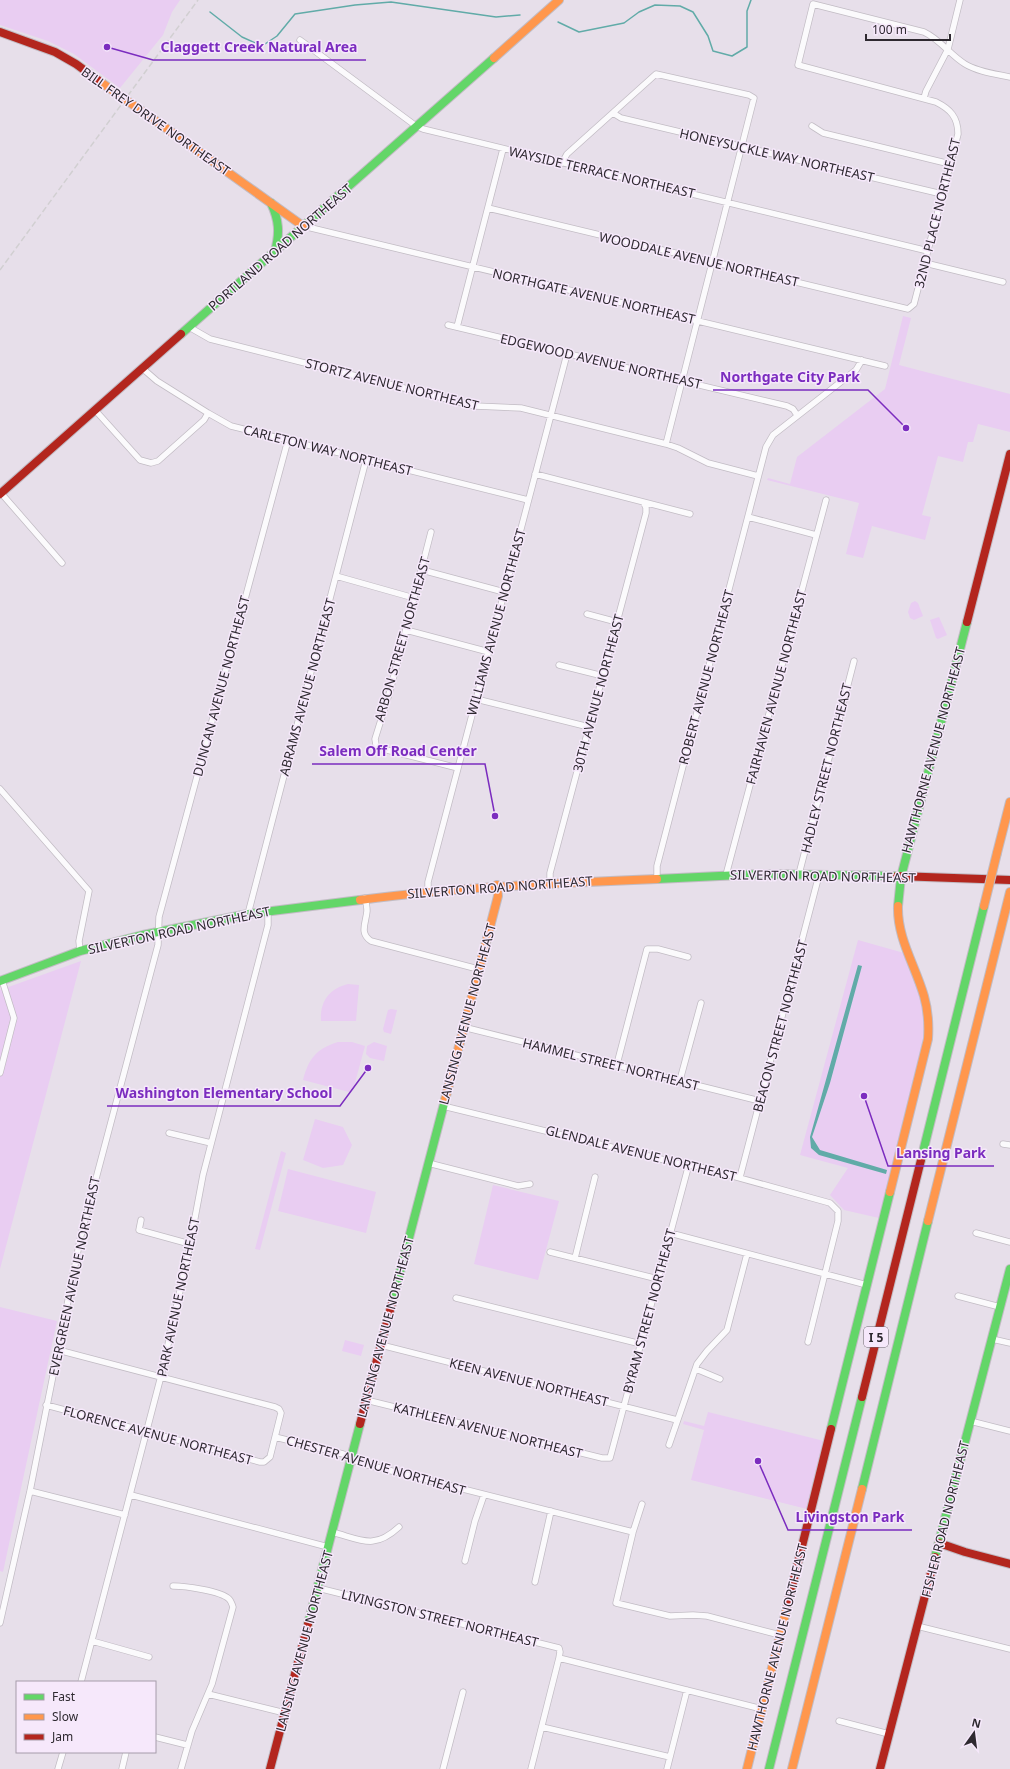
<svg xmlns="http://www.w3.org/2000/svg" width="1010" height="1769" font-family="'Noto Sans',sans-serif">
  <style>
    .green { fill: #e9cdf2 }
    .water { fill: #61aba8 }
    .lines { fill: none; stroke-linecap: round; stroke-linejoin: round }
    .stream { stroke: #61aba8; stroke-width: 1.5 }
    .street-casing { stroke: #c2bcc4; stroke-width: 7 }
    .fast-casing { stroke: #c2bcc4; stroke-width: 10 }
    .slow-casing { stroke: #c2bcc4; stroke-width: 10 }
    .jam-casing { stroke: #c2bcc4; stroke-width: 10 }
    .street { stroke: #fbfafc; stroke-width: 5.5 }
    .fast { stroke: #63d668; stroke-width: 8 }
    .slow { stroke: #ff974d; stroke-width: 8 }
    .jam { stroke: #b3261e; stroke-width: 8 }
    .rail { stroke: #d1cfd1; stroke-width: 1.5; stroke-dasharray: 6 3; stroke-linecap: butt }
    .slow-bridge-casing { stroke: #c2bcc4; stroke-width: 10; stroke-linecap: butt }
    .slow-bridge { stroke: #ff974d; stroke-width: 8 }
    .labels { text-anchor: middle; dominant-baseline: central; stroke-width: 3; stroke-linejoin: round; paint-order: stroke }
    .shield { fill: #f6e8fb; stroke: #6a626d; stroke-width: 1 }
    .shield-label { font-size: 12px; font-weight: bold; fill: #2e2930 }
    .street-label { font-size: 13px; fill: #2e2930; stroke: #f6e8fb }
    .leader { fill: none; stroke: #7b2cbf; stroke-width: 1.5 }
    .callout-dot { fill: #7b2cbf; stroke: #f6e8fb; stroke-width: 1.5 }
    .callout-label { font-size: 14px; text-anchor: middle; font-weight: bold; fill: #7b2cbf; stroke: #f6e8fb; stroke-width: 3; stroke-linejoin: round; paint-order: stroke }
  </style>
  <rect width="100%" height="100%" fill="#e7dfea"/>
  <!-- green -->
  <path class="green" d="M 0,0 L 180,0 L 172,12 L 163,35 L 120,88 L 74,54 L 48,41 L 0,25 Z
    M 903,316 L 911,318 L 899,365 L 1010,394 L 1010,432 L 978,424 L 973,442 L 968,442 L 963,462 L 938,456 L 922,515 L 931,517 L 925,540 L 872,526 L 863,558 L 846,554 L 859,503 L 767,480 L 768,478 L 790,484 L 797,457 L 885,389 Z
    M 915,601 L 918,603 L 923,616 L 914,620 L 910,618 L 908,612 L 911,603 Z
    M 939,617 L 947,635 L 938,639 L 936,638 L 930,620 Z
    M 858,940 L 904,953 L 919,987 L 926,1022 L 917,1072 L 879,1218 L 844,1210 L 830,1195 L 848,1168 L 800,1155 Z
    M 81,961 L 0,1269 L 0,990 Z
    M 348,984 L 359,985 L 356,1021 L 321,1021 C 320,1001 329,989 348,984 Z
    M 391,1009 L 397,1010 L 391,1034 L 384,1032 L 383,1029 L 388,1010 Z
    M 338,1042 L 352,1042 L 365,1046 L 353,1090 L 349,1092 L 303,1080 C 309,1058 316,1049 338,1042 Z
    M 374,1042 L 387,1046 L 384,1061 L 370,1058 L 366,1054 L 367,1046 Z
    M 315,1119 L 343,1127 L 352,1145 L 343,1165 L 323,1168 L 303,1160 Z
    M 281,1151 L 286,1153 L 260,1250 L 255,1249 Z
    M 288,1169 L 376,1192 L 366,1233 L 278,1211 Z
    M 493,1185 L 559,1201 L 538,1280 L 474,1264 Z
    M 0,1307 L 57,1321 L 3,1572 L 0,1571 Z
    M 345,1340 L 364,1345 L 361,1356 L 342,1351 Z
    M 708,1412 L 824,1441 L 807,1509 L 691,1480 L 704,1430 L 683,1424 L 684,1421 L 704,1426 Z"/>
  <!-- water -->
  <path class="water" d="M 858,965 L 862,966 L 830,1083 L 812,1137 L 820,1150 L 887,1170 L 886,1174 L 819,1155 L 811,1148 L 810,1137 Z"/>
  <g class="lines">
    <!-- stream -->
    <path class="stream" d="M 210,12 L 242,37 L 262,46 L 277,36 L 295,14 L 355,5 L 391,2 L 496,17 L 520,15
      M 558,22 L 579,32 L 624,23 L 639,12 L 655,5 L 680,6 L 693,12 L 708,36 L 713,51 L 732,56 L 747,47 L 747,11 L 751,0"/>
    <defs>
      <path id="street" d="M 300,40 L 416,126 L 423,129 L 928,251
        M 924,98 L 926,91 L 948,49 L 960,0
        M 613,113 L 621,118 L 942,194
        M 812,126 L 823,133 L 950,164
        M 562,163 L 567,154 L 656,74 L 749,95 L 754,98 L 666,444
        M 488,208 L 908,309 L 914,304 L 958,134 C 958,117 950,109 936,102 L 798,65 L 813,4 L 924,32 C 941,40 950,55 965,64 C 978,72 996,74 1010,77
        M 303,226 L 885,366
        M 925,263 L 1003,282
        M 448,325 L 787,406 L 793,409 L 797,415
        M 189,327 L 210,339 L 475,406 L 521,408 L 666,444 L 678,448 L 708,463 L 758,476
        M 457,327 L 503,149
        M 142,368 L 157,381 L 208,413 L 231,426 L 528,500
        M 95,410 L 140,460 L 151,463 L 158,461 L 204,420 L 208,413
        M 535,474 L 690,514
        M 1,493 L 62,563
        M 748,517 L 816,535
        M 431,532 L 390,691 L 375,739 L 376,745 L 379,748 L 458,768
        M 422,570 L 504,592
        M 336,576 L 414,598
        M 587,614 L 617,622
        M 406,630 L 489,652
        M 559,665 L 603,676
        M 476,699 L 589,727
        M 0,789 L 89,891 L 79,941 L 80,951
        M 799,874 L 854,661
        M 726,875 L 826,500
        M 657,879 L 657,866 L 766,447 L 773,435 L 856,370 L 862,360
        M 550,883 L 550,873 L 646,513 L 646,508 L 644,503
        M 428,891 L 428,882 L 567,354
        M 365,898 C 366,902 367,907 367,911 C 366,923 359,933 371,941 L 478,969
        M 248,914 L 366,460
        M 463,1027 L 760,1101
        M 617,1064 L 647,949 L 658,949 L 688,957
        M 0,1073 L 14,1018 L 2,980
        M 680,1080 L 701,1003
        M 443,1106 L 677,1163 L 689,1164 L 830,1203 L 838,1211 L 838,1221 L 808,1342
        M 169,1133 L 211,1143
        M 1003,1144 L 1010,1145
        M 428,1163 L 518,1186 L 530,1184
        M 740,1177 L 819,875
        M 141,1220 L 139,1230 L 190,1244
        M 670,1233 L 867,1285
        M 976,1233 L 1010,1242
        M 550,1252 L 658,1279
        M 575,1258 L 595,1177
        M 958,1296 L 1000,1307
        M 456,1298 L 641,1344
        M 992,1339 L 1010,1343
        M 381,1345 L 677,1420
        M 696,1369 L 720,1379
        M 366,1400 L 602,1458 L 610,1458 L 689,1164
        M 46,1405 L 260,1462 L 264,1462 L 270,1457 L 281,1413 L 279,1409 L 275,1407 L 58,1350
        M 970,1421 L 1010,1431
        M 275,1437 L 343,1454 L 360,1463 L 633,1532
        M 669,1445 L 697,1364 L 707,1351 L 727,1330 L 747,1254
        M 30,1491 L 125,1515
        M 131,1495 L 328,1547
        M 642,1504 L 633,1532 L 616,1603 L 670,1616 L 693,1615 L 707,1616 L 780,1635
        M 332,1532 C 362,1540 374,1550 399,1527
        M 465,1561 L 475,1521 L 484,1495
        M 535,1582 L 551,1511
        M 173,1586 C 185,1586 221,1591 229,1599 C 231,1601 232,1604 233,1607 L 212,1684 L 192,1731 L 181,1769
        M 318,1588 L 559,1648 L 560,1652 L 559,1658 L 531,1769
        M 0,1623 L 30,1491 L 81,1235 L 158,945 L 159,917 L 288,440
        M 917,1626 L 1010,1649
        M 92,1641 L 149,1657
        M 559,1658 L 762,1709
        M 81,1682 L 161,1376 L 188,1255 L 203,1175 L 268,925 L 268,911
        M 208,1694 L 285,1713
        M 839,1721 L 889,1734
        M 542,1727 L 670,1757
        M 155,1737 L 187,1745
        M 58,1769 L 63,1752
        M 122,1769 L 126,1752
        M 443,1769 L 463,1692
        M 667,1769 L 687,1690"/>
      <path id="fast" d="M 271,203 C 279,220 280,233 275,251
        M 181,334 L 494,58
        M 657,879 L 761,874 L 897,876
        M 898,906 L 901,877 L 967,622
        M 0,981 L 80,951 L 143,935 L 248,914 L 360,900
        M 921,1160 L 984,906
        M 392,1303 L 445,1100
        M 831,1429 L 890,1192
        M 862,1489 L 928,1221
        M 935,1557 L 1010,1269
        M 308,1624 L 360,1424
        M 769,1769 L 862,1397"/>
      <path id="slow" d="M 494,58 L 559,0
        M 149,116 L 303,226
        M 997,853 L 1010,802
        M 360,900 C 459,887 558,883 657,879
        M 445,1100 L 498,896 L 497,885
        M 890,1192 L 928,1039 C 929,1024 928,1010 924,996 C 915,965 897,938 898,906
        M 928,1221 L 1010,892
        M 747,1769 L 787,1607
        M 792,1769 L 862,1489"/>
      <path id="jam" d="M 0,32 L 55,52 L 76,64 L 102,83
        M 0,494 L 181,334
        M 967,622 L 1010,454
        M 897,876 L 1010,880
        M 862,1397 L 921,1160
        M 360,1424 L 392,1303
        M 939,1543 L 965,1552 L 1010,1564
        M 787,1607 L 831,1429
        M 270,1769 L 308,1624
        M 880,1769 L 935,1557"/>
    </defs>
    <!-- street casing -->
    <use href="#street" class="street-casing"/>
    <!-- fast casing -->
    <use href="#fast" class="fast-casing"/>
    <!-- slow casing -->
    <use href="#slow" class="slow-casing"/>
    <!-- jam casing -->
    <use href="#jam" class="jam-casing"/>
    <!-- street -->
    <use href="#street" class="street"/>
    <!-- fast -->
    <use href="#fast" class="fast"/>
    <!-- slow -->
    <use href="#slow" class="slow"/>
    <!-- jam -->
    <use href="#jam" class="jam"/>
    <!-- rail -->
    <path class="rail" d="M 0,270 L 198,0"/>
    <defs>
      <path id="slow-bridge" d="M 102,83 L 149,116
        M 984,906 L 997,853"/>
    </defs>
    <!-- slow-bridge casing -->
    <use href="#slow-bridge" class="slow-bridge-casing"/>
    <!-- slow-bridge -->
    <use href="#slow-bridge" class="slow-bridge"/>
  </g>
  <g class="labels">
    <!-- shield labels -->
    <rect class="shield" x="864" y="1327" width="24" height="20" rx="3"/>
    <g class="shield-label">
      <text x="876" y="1337">I 5</text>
    </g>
    <!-- street labels -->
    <g class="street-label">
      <text transform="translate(156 121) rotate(35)">BILL FREY DRIVE NORTHEAST</text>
      <text transform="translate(777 155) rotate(13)">HONEYSUCKLE WAY NORTHEAST</text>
      <text transform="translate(602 172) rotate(13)">WAYSIDE TERRACE NORTHEAST</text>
      <text transform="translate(937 213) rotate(-76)">32ND PLACE NORTHEAST</text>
      <text transform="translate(280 247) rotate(-41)">PORTLAND ROAD NORTHEAST</text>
      <text transform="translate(699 259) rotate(13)">WOODDALE AVENUE NORTHEAST</text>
      <text transform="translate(594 296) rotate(13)">NORTHGATE AVENUE NORTHEAST</text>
      <text transform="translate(601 361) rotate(13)">EDGEWOOD AVENUE NORTHEAST</text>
      <text transform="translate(392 384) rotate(14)">STORTZ AVENUE NORTHEAST</text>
      <text transform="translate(328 450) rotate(14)">CARLETON WAY NORTHEAST</text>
      <text transform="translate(496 622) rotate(-75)">WILLIAMS AVENUE NORTHEAST</text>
      <text transform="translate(402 639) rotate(-74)">ARBON STREET NORTHEAST</text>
      <text transform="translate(706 677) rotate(-75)">ROBERT AVENUE NORTHEAST</text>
      <text transform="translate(221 686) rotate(-75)">DUNCAN AVENUE NORTHEAST</text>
      <text transform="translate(307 687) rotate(-75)">ABRAMS AVENUE NORTHEAST</text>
      <text transform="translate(776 687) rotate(-75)">FAIRHAVEN AVENUE NORTHEAST</text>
      <text transform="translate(598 693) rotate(-75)">30TH AVENUE NORTHEAST</text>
      <text transform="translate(933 750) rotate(-75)">HAWTHORNE AVENUE NORTHEAST</text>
      <text transform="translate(826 768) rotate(-76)">HADLEY STREET NORTHEAST</text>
      <text transform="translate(823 876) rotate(1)">SILVERTON ROAD NORTHEAST</text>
      <text transform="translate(500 887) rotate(-4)">SILVERTON ROAD NORTHEAST</text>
      <text transform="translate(179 930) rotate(-12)">SILVERTON ROAD NORTHEAST</text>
      <text transform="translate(467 1014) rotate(-75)">LANSING AVENUE NORTHEAST</text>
      <text transform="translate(780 1026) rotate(-75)">BEACON STREET NORTHEAST</text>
      <text transform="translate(611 1064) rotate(14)">HAMMEL STREET NORTHEAST</text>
      <text transform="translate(641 1153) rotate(14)">GLENDALE AVENUE NORTHEAST</text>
      <text transform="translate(74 1276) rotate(-78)">EVERGREEN AVENUE NORTHEAST</text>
      <text transform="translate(178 1297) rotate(-78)">PARK AVENUE NORTHEAST</text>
      <text transform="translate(649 1311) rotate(-75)">BYRAM STREET NORTHEAST</text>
      <text transform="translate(385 1327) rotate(-75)">LANSING AVENUE NORTHEAST</text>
      <text transform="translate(529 1382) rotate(14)">KEEN AVENUE NORTHEAST</text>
      <text transform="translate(488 1430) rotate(14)">KATHLEEN AVENUE NORTHEAST</text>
      <text transform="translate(158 1435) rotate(15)">FLORENCE AVENUE NORTHEAST</text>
      <text transform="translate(376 1465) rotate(16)">CHESTER AVENUE NORTHEAST</text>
      <text transform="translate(945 1519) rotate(-76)">FISHER ROAD NORTHEAST</text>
      <text transform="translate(440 1618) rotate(14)">LIVINGSTON STREET NORTHEAST</text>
      <text transform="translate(304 1641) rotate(-75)">LANSING AVENUE NORTHEAST</text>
      <text transform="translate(777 1647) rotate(-76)">HAWTHORNE AVENUE NORTHEAST</text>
    </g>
  </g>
  <!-- callouts -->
  <path class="leader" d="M107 47L153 60H366M906 428L868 390H713M495 816L485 764H312M368 1068L340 1106H107M864 1096L888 1166H994M758 1461L788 1530H912"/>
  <g class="callout-dot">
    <circle cx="107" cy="47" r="4"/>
    <circle cx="906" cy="428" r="4"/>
    <circle cx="495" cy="816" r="4"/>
    <circle cx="368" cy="1068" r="4"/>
    <circle cx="864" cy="1096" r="4"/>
    <circle cx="758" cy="1461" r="4"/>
  </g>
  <g class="callout-label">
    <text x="259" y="52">Claggett Creek Natural Area</text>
    <text x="790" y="382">Northgate City Park</text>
    <text x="398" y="756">Salem Off Road Center</text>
    <text x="224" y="1098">Washington Elementary School</text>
    <text x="941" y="1158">Lansing Park</text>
    <text x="850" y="1522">Livingston Park</text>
  </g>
  <!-- legend -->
  <rect x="16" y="1681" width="140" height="72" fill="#f6e8fb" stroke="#a69caa"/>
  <rect x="24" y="1694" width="20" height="6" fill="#63d668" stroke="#a69caa"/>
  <text x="52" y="1701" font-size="12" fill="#2e2930">Fast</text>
  <rect x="24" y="1714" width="20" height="6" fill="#ff974d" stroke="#a69caa"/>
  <text x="52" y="1721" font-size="12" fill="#2e2930">Slow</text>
  <rect x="24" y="1734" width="20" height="6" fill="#b3261e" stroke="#a69caa"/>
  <text x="52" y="1741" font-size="12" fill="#2e2930">Jam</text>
  <!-- north arrow -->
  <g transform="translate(974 1733) rotate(14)" stroke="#f6e8fb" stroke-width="3" paint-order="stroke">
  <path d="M0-3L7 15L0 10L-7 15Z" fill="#2e2930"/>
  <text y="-6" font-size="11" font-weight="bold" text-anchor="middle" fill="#2e2930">N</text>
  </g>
  <!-- scale -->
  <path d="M866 34v6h84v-6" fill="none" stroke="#2e2930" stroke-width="2"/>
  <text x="872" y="34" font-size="12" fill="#2e2930" stroke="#f6e8fb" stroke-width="3" paint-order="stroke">100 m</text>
</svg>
